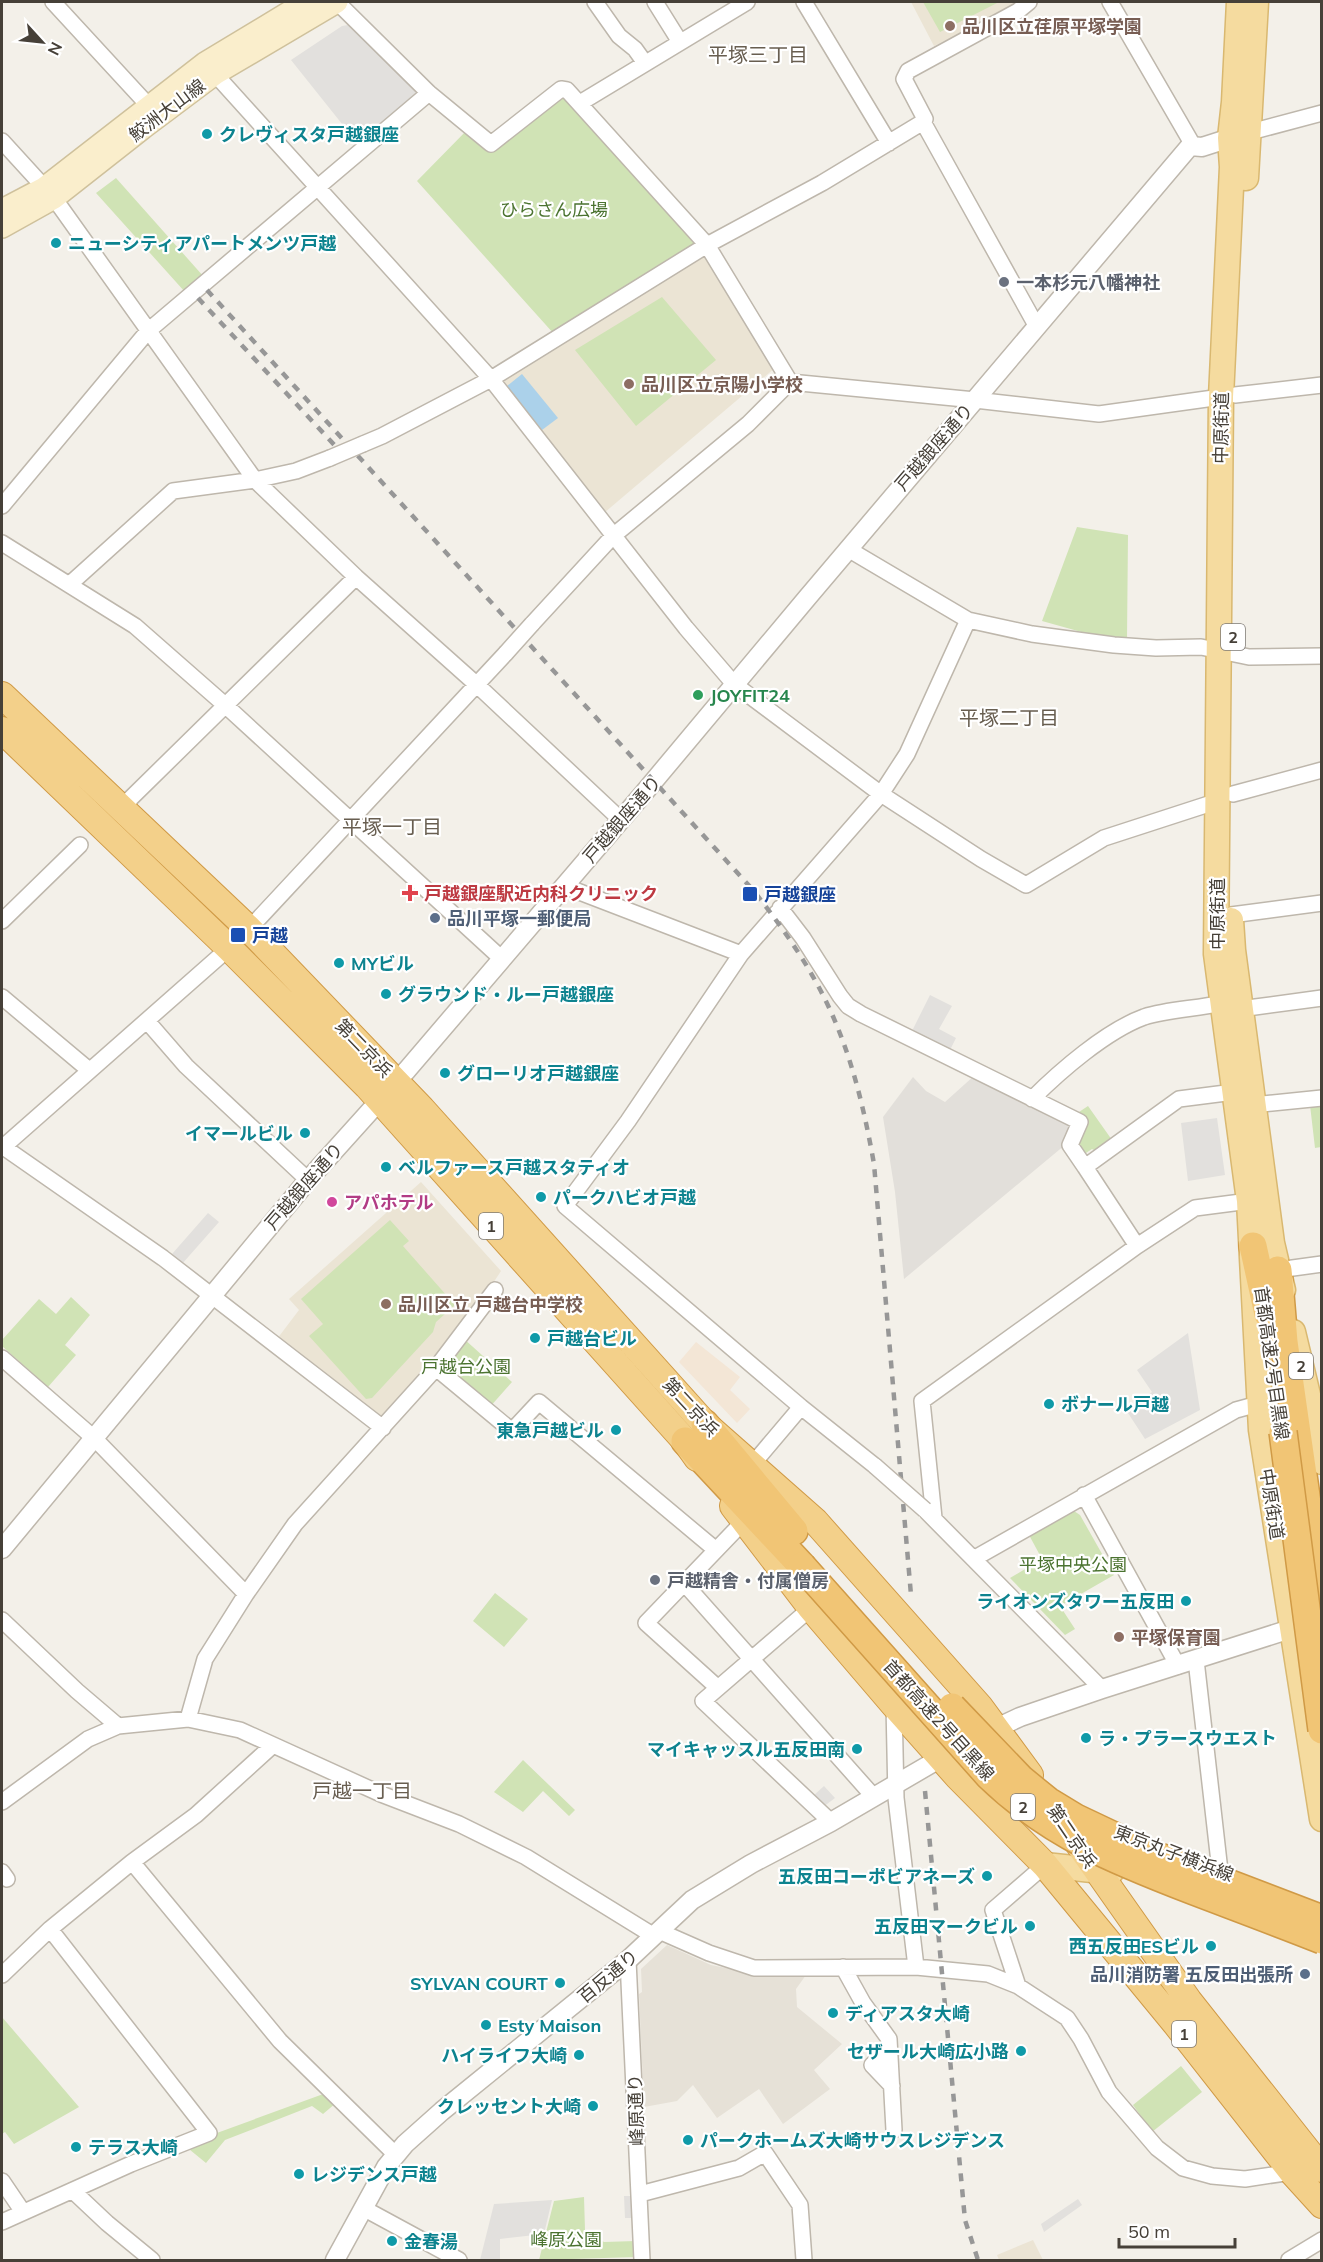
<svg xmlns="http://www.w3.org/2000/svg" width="1323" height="2262" font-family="Mulish,'Noto Sans JP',sans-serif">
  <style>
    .residential { fill: #e6e1d7 }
    .commercial { fill: #f3e6d6 }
    .industrial { fill: #e2dfda }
    .education { fill: #ebe4d4 }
    .green { fill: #d0e3b5 }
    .parking { fill: #e2e0dd }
    .water { fill: #abd1ea }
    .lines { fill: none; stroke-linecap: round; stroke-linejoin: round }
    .minor-casing { stroke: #beb7ac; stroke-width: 18 }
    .tertiary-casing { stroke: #beb7ac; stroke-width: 21 }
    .secondary-casing { stroke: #cfc19c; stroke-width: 24 }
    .primary-casing { stroke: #d9b870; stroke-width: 27 }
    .trunk-casing { stroke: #d09a46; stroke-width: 28 }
    .motorway-casing { stroke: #d09a46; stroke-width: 30 }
    .minor { stroke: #fff; stroke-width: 15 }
    .tertiary { stroke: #fff; stroke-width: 18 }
    .secondary { stroke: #faeecc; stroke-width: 21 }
    .primary { stroke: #f5db9f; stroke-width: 24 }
    .trunk { stroke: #f3d08a; stroke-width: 26 }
    .motorway { stroke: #f1c575; stroke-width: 27 }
    .rail { stroke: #979797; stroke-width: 4.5; stroke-dasharray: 8 8; stroke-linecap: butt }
    .minor-bridge-casing { stroke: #beb7ac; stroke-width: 18; stroke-linecap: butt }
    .motorway-bridge-casing { stroke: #d09a46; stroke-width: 30; stroke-linecap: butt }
    .minor-bridge { stroke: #fff; stroke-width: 15 }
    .motorway-bridge { stroke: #f1c575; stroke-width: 27 }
    .education-dot { fill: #8d6e63; stroke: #fff; stroke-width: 2 }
    .culture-dot { fill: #0f9aa8; stroke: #fff; stroke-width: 2 }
    .worship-dot { fill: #6b7280; stroke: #fff; stroke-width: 2 }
    .leisure-dot { fill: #2e9e5b; stroke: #fff; stroke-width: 2 }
    .health-dot { fill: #e0444e; stroke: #fff; stroke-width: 2 }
    .transit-dot { fill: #1a4fb4; stroke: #fff; stroke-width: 2 }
    .service-dot { fill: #5c6f8a; stroke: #fff; stroke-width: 2 }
    .hotel-dot { fill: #d1479c; stroke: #fff; stroke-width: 2 }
    .labels { text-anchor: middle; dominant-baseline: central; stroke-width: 4.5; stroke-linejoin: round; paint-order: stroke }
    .shield { fill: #fff; stroke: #7e7974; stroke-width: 1.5 }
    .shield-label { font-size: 16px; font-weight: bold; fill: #464038 }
    .education-label { font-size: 18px; font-weight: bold; fill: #785e54; stroke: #fff; text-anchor: start }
    .street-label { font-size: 18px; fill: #464038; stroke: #fff }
    .culture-label { font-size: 18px; font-weight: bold; fill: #0d838f; stroke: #fff; text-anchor: start }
    .park-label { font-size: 18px; fill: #4b7330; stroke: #fff }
    .worship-label { font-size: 18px; font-weight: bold; fill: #5b616d; stroke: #fff; text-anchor: start }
    .leisure-label { font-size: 18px; font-weight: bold; fill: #27864d; stroke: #fff; text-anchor: start }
    .health-label { font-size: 18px; font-weight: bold; fill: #be3a42; stroke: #fff; text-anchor: start }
    .transit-label { font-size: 18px; font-weight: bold; fill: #164399; stroke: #fff; text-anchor: start }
    .service-label { font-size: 18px; font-weight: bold; fill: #4e5e75; stroke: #fff; text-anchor: start }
    .hotel-label { font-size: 18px; font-weight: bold; fill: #b23c85; stroke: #fff; text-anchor: start }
    .neighbourhood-label { font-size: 20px; fill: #685e50; stroke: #fff }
  </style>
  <rect width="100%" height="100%" fill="#f3f0e9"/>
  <!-- residential -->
  <path class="residential" d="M 667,1945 L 711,1965 L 736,1970 L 806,1975 L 796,1989 L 797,2007 L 842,2044 L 814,2070 L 830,2089 L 783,2124 L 759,2089 L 717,2118 L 693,2085 L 677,2101 L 644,2107 L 639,1994 L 642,1992 L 641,1969 Z"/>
  <!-- commercial -->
  <path class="commercial" d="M 696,1342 L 740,1377 L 730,1390 L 750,1409 L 737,1423 L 679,1362 Z"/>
  <!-- industrial -->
  <path class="industrial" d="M 975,1075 L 1075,1125 L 1065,1145 L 904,1279 L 895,1192 L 883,1117 L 913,1077 L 926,1091 L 945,1102 Z"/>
  <!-- education -->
  <path class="education" d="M 911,2 L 1022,2 L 1017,6 L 934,46 Z
    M 702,256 L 708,256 L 776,367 L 604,513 L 502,387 L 502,380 Z
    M 421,1182 L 501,1271 L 486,1294 L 432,1366 L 382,1421 L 277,1339 L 299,1310 L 289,1299 Z
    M 1033,2240 L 1043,2260 L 999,2260 L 997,2255 Z"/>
  <!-- green -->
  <path class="green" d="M 923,2 L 999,2 L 940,32 Z
    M 557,98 L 567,99 L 697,242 L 554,334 L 417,181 L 468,129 L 493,150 Z
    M 116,178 L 204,277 L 185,292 L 96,193 Z
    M 662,297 L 716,360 L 636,426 L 575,350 Z
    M 1077,527 L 1128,535 L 1127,638 L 1103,638 L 1042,621 Z
    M 1321,1103 L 1321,1147 L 1315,1148 L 1310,1105 Z
    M 1088,1106 L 1112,1140 L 1096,1151 L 1092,1149 L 1086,1153 L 1078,1151 L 1074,1144 L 1076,1114 Z
    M 390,1220 L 409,1241 L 403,1246 L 455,1305 L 436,1322 L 433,1332 L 372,1398 L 366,1399 L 309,1336 L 323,1324 L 301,1299 Z
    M 71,1297 L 90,1315 L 65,1345 L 76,1355 L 48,1387 L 2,1346 L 2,1340 L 39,1299 L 56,1314 Z
    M 463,1338 L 512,1382 L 489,1408 L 439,1368 Z
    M 1074,1511 L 1080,1515 L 1114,1575 L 1060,1606 L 1075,1629 L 1065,1635 L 1010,1578 L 1042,1559 L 1029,1535 Z
    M 495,1593 L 528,1619 L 504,1647 L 473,1621 Z
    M 523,1760 L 575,1810 L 569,1816 L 543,1791 L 523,1812 L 494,1792 Z
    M 2,2017 L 79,2107 L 14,2144 L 5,2132 L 2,2134 Z
    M 1181,2066 L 1202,2092 L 1152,2132 L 1133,2105 Z
    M 326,2093 L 336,2103 L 323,2114 L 312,2106 L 225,2140 L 206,2163 L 184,2145 Z
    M 584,2197 L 585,2230 L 604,2242 L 636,2241 L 637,2257 L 539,2260 L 554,2201 Z"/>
  <!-- parking -->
  <path class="parking" d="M 354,24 L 422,90 L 358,144 L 291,60 L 342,26 Z
    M 930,995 L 952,1006 L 939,1029 L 956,1038 L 949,1052 L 911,1033 Z
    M 1217,1118 L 1225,1175 L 1188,1181 L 1181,1123 Z
    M 208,1213 L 219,1222 L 182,1264 L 172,1254 Z
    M 1188,1333 L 1200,1410 L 1145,1439 L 1126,1410 L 1152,1392 L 1137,1370 Z
    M 824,1786 L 835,1798 L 823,1807 L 813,1796 Z
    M 624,2196 L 632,2196 L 632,2218 L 625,2218 Z
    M 1078,2199 L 1082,2205 L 1044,2232 L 1041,2224 Z
    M 552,2200 L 544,2234 L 500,2239 L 500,2260 L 480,2260 L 494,2204 Z"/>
  <!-- water -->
  <path class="water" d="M 522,374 L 558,418 L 542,430 L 507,386 Z"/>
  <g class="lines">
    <defs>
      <path id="minor" d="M 53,2 L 148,105
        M 337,2 L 429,93 L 491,144 L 561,89 L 567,90 L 707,245 L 790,382
        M 595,2 L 619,36 L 635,49 L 645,63
        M 655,2 L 680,42
        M 804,2 L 889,143
        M 1110,2 L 1190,140 L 1190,146
        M 215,74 L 491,379 L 686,628 L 734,684 L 881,794 L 981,859 L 1026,885 L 1104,838 L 1218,801
        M 580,103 L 747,2
        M 923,122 L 1037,327
        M 1243,134 L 1322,113
        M 2,141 L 54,198 L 255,480 L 356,577 L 476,684 L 621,820
        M 1235,395 L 1322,385
        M 363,444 L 382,436 L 491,379 L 707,245 L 822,183 L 923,122 L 925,119 L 904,79 L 908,71 L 1018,11 L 1029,2
        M 2,506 L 148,331 L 429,93
        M 2,543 L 135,626 L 225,705 L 502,959
        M 848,549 L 968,620 L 1032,634 L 1114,645 L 1156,648 L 1201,647 L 1249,657 L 1322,656
        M 70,584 L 173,491 L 255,480 L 296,471 L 330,458
        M 532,624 L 613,536 L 748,424 L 790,382 L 975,400 L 1099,414 L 1221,397
        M 1233,794 L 1322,770
        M 124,810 L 131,798 L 356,577
        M 564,886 L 741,954
        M 780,908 L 803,938 L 840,996 L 848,1006 L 861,1014 L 1080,1122 L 1070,1145 L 1085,1167 L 1179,1099 L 1234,1092
        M 1231,915 L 1322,903
        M 2,921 L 80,845
        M 249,929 L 506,653
        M 2,997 L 89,1070
        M 1240,1009 L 1322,998
        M 147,1021 L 186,1066 L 308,1180
        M 1032,1099 C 1060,1071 1106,1031 1144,1017 C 1169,1009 1197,1009 1222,1003
        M 1253,1105 L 1322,1098
        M 2,1146 L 163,1258 L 383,1428
        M 2,1148 L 229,948
        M 1085,1167 L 1137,1246
        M 1278,1270 L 1322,1264
        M 2,1358 L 95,1439 L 246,1594
        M 436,1368 L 512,1431 L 539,1402 L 716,1550
        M 752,1465 L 801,1407
        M 875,1466 L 801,1407 L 565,1206 L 628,1121 L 741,954 L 881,794 L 907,754 L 968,620
        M 1084,1495 L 1178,1666
        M 927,1512 L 1102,1689
        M 934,1518 L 922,1401 L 1137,1246 L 1195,1208 L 1249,1201
        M 975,1558 L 1236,1410 L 1258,1404
        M 684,1583 L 874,1797
        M 811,1608 L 703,1701 L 831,1822
        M 2,1620 L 77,1691 L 118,1726
        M 1196,1660 L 1220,1871
        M 718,1688 L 646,1623 L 744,1521
        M 894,1705 L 896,1798 L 916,1967
        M 188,1719 L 205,1659 L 246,1594 L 295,1524 L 436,1368 L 495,1290
        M 2,1802 L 88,1739 L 118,1726 L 188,1719 L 240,1730 L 381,1794 L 459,1824 L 526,1857 L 654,1936
        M 132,1862 L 280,2041 L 396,2155
        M 2,1872 L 7,1879
        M 659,1931 L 709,1953 L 754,1968 L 916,1967 L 988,1974 L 1018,1986 L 1067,2018 L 1081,2039 L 1109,2092 L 1157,2148 L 1183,2168 L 1212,2176 L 1245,2179 L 1292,2172
        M 628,1960 L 642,2260
        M 843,1967 L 863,2003 L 889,2039 L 894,2130
        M 2,1975 L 50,1929 L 132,1862 L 196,1815 L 272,1746
        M 1018,1986 L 993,1910 L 1045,1865
        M 889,2049 L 872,2065 L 892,2086
        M 2,2181 L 23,2212
        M 73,2191 L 107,2223 L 152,2260
        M 640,2194 L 739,2168 L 765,2153 L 800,2205 L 804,2260
        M 363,2208 L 459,2260
        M 2,2222 L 131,2164 L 209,2133 L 50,1929
        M 1289,2260 L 1322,2240"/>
      <path id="tertiary" d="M 2,1549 L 308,1180 L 407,1070 L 643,794 L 807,598 L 1190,146 L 1202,147 L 1230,138
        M 986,1733 L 1020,1717 L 1102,1689 L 1303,1625
        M 335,2260 L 386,2167 L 405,2144 L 442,2111 L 628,1960 L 692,1900 L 751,1864 L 831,1822 L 951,1752"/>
      <path id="secondary" d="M 2,210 L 44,188 L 205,63 L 306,2
        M 2,227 L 54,198 L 143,128 L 215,74 L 337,2"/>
      <path id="primary" d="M 1239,2 L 1234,102 L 1230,138 L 1232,167 L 1221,397 L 1216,954 L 1249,1201 L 1261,1430 L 1322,1819
        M 1246,178 L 1256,2
        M 1231,920 L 1233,950 L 1272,1243 L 1283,1290
        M 1293,1332 L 1317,1433 L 1322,1462
        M 1045,1865 L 1111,1872"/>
      <path id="trunk" d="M 2,695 L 249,929 L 422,1109 L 705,1424 L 815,1521 L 980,1707 L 1030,1775
        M 2,730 L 229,948 L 367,1086 L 685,1441 L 697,1458
        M 733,1506 L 811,1608 L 894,1705 L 958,1777 L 1045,1865 L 1175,2023 L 1292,2172 L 1322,2205
        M 1070,1832 L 1189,2001 L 1322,2169"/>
      <path id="motorway" d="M 1253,1246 L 1268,1314
        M 1278,1270 L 1284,1342 L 1322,1608
        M 705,1424 L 794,1531
        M 685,1441 L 802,1566"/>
    </defs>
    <!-- minor casing -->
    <use href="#minor" class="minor-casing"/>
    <!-- tertiary casing -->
    <use href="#tertiary" class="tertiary-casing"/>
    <!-- secondary casing -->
    <use href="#secondary" class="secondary-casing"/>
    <!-- primary casing -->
    <use href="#primary" class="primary-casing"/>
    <!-- trunk casing -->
    <use href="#trunk" class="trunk-casing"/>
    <!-- motorway casing -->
    <use href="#motorway" class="motorway-casing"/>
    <!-- minor -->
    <use href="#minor" class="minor"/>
    <!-- tertiary -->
    <use href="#tertiary" class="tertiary"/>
    <!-- secondary -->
    <use href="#secondary" class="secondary"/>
    <!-- primary -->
    <use href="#primary" class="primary"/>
    <!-- trunk -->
    <use href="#trunk" class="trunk"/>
    <!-- motorway -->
    <use href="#motorway" class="motorway"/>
    <!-- rail -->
    <path class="rail" d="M 207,290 L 753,890 C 787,933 819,979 839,1031 C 856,1074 866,1119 874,1164 L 911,1595
      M 198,298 L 339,450
      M 925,1791 L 965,2220 L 978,2260"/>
    <defs>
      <path id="minor-bridge" d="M 330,458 L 363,444
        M 506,653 L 532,624
        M 875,1466 L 925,1510"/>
      <path id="motorway-bridge" d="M 1283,1432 L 1322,1730
        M 802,1566 L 989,1776 C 1050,1835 1116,1861 1194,1891 C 1236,1907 1279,1923 1322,1940
        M 952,1707 L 1021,1779 L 1048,1801 L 1076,1818 L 1152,1854 L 1322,1919"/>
    </defs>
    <!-- minor-bridge casing -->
    <use href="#minor-bridge" class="minor-bridge-casing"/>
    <!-- motorway-bridge casing -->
    <use href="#motorway-bridge" class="motorway-bridge-casing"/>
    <!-- minor-bridge -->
    <use href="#minor-bridge" class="minor-bridge"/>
    <!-- motorway-bridge -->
    <use href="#motorway-bridge" class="motorway-bridge"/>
  </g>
  <!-- markers -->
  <g class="education-dot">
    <circle cx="950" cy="26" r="6"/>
    <circle cx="629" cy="384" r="6"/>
    <circle cx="386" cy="1304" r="6"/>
    <circle cx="1119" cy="1637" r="6"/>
  </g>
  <g class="culture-dot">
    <circle cx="207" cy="134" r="6"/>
    <circle cx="56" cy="243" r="6"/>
    <circle cx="339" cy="963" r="6"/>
    <circle cx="386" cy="994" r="6"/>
    <circle cx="445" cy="1073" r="6"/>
    <circle cx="305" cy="1133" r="6"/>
    <circle cx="386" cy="1167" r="6"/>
    <circle cx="541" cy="1197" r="6"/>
    <circle cx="535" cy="1338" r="6"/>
    <circle cx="1049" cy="1404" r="6"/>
    <circle cx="616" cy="1430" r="6"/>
    <circle cx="1186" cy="1601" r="6"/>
    <circle cx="1086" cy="1738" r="6"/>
    <circle cx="857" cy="1749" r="6"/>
    <circle cx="987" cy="1876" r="6"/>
    <circle cx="1030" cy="1926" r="6"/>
    <circle cx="1211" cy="1946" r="6"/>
    <circle cx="560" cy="1983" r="6"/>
    <circle cx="833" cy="2013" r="6"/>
    <circle cx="486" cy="2025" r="6"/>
    <circle cx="1021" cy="2051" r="6"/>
    <circle cx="579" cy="2055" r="6"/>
    <circle cx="593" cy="2106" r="6"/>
    <circle cx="688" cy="2140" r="6"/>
    <circle cx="76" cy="2147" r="6"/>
    <circle cx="299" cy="2174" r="6"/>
    <circle cx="392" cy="2241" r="6"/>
  </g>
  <g class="worship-dot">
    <circle cx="1004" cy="282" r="6"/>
    <circle cx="655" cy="1580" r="6"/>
  </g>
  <circle class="leisure-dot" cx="698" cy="695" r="6"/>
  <path class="health-dot" d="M407 884h6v6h6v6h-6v6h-6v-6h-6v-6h6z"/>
  <g class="transit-dot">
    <rect x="742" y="886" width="16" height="16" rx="3"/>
    <rect x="230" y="927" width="16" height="16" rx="3"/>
  </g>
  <g class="service-dot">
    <circle cx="435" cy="918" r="6"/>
    <circle cx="1305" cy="1974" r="6"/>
  </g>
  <circle class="hotel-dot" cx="332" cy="1202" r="6"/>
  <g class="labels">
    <!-- shield labels -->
    <g class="shield">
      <rect x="1221" y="624" width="24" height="26" rx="4.5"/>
      <rect x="479" y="1213" width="24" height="26" rx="4.5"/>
      <rect x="1289" y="1353" width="24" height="26" rx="4.5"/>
      <rect x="1011" y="1794" width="24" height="26" rx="4.5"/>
      <rect x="1172" y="2021" width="24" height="26" rx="4.5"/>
    </g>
    <g class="shield-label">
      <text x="1233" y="637">2</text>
      <text x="491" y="1226">1</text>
      <text x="1301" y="1366">2</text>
      <text x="1023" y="1807">2</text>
      <text x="1184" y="2034">1</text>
    </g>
    <!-- education labels -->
    <g class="education-label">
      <text x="962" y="26">品川区立荏原平塚学園</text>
      <text x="641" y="384">品川区立京陽小学校</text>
      <text x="398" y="1304">品川区立 戸越台中学校</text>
      <text x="1131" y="1637">平塚保育園</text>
    </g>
    <!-- street labels -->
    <g class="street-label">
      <text transform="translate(167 110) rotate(-37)">鮫洲大山線</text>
      <text transform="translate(1221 428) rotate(-89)">中原街道</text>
      <text transform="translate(934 447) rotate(-49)">戸越銀座通り</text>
      <text transform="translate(622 819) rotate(-49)">戸越銀座通り</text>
      <text transform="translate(1217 914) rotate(-90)">中原街道</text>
      <text transform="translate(364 1048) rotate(46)">第二京浜</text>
      <text transform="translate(304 1186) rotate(-49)">戸越銀座通り</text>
      <text transform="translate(1272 1363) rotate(82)">首都高速2号目黒線</text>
      <text transform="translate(691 1407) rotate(47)">第二京浜</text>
      <text transform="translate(1272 1504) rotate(81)">中原街道</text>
      <text transform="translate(939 1720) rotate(48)">首都高速2号目黒線</text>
      <text transform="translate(1072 1836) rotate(56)">第二京浜</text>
      <text transform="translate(1174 1853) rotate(21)">東京丸子横浜線</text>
      <text transform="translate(608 1976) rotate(-40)">百反通り</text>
      <text transform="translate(636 2110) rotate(-92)">峰原通り</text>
    </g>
    <!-- culture labels -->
    <g class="culture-label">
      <text x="219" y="134">クレヴィスタ戸越銀座</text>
      <text x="68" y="243">ニューシティアパートメンツ戸越</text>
      <text x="351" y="963">MYビル</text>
      <text x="398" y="994">グラウンド・ルー戸越銀座</text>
      <text x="457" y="1073">グローリオ戸越銀座</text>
      <text x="293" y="1133" text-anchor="end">イマールビル</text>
      <text x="398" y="1167">ベルファース戸越スタティオ</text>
      <text x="553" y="1197">パークハビオ戸越</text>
      <text x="547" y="1338">戸越台ビル</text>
      <text x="1061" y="1404">ボナール戸越</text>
      <text x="604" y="1430" text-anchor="end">東急戸越ビル</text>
      <text x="1174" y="1601" text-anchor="end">ライオンズタワー五反田</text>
      <text x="1098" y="1738">ラ・プラースウエスト</text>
      <text x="845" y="1749" text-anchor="end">マイキャッスル五反田南</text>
      <text x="975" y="1876" text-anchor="end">五反田コーポビアネーズ</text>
      <text x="1018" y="1926" text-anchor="end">五反田マークビル</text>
      <text x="1199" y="1946" text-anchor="end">西五反田ESビル</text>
      <text x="548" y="1983" text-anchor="end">SYLVAN COURT</text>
      <text x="845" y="2013">ディアスタ大崎</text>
      <text x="498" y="2025">Esty Maison</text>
      <text x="1009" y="2051" text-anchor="end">セザール大崎広小路</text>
      <text x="567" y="2055" text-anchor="end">ハイライフ大崎</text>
      <text x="581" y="2106" text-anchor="end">クレッセント大崎</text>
      <text x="700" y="2140">パークホームズ大崎サウスレジデンス</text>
      <text x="88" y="2147">テラス大崎</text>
      <text x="311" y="2174">レジデンス戸越</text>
      <text x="404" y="2241">金春湯</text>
    </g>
    <!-- park labels -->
    <g class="park-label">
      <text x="554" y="209">ひらさん広場</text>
      <text x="466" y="1366">戸越台公園</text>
      <text x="1073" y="1564">平塚中央公園</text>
      <text x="566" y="2239">峰原公園</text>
    </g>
    <!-- worship labels -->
    <g class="worship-label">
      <text x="1016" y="282">一本杉元八幡神社</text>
      <text x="667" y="1580">戸越精舎・付属僧房</text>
    </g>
    <!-- leisure labels -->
    <g class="leisure-label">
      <text x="710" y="695">JOYFIT24</text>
    </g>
    <!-- health labels -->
    <g class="health-label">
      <text x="424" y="893">戸越銀座駅近内科クリニック</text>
    </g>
    <!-- transit labels -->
    <g class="transit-label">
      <text x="764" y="894">戸越銀座</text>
      <text x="252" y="935">戸越</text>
    </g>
    <!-- service labels -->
    <g class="service-label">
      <text x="447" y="918">品川平塚一郵便局</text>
      <text x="1293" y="1974" text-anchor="end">品川消防署 五反田出張所</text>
    </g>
    <!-- hotel labels -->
    <g class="hotel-label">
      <text x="344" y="1202">アパホテル</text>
    </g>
    <!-- neighbourhood labels -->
    <g class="neighbourhood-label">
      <text x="758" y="54">平塚三丁目</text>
      <text x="1009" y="717">平塚二丁目</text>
      <text x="392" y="826">平塚一丁目</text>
      <text x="362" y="1790">戸越一丁目</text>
    </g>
  </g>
  <!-- border -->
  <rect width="1323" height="2262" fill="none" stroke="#464038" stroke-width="6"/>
  <!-- north arrow -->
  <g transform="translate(42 42) rotate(117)" stroke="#ffffff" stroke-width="4.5" paint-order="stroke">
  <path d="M0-4.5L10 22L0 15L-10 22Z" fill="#464038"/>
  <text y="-9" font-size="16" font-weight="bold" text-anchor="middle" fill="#464038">N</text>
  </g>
  <!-- scale -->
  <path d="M1119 2238v9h116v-9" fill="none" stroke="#464038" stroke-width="3"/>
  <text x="1128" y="2238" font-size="18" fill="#464038" stroke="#ffffff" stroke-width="4.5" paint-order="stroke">50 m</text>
</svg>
